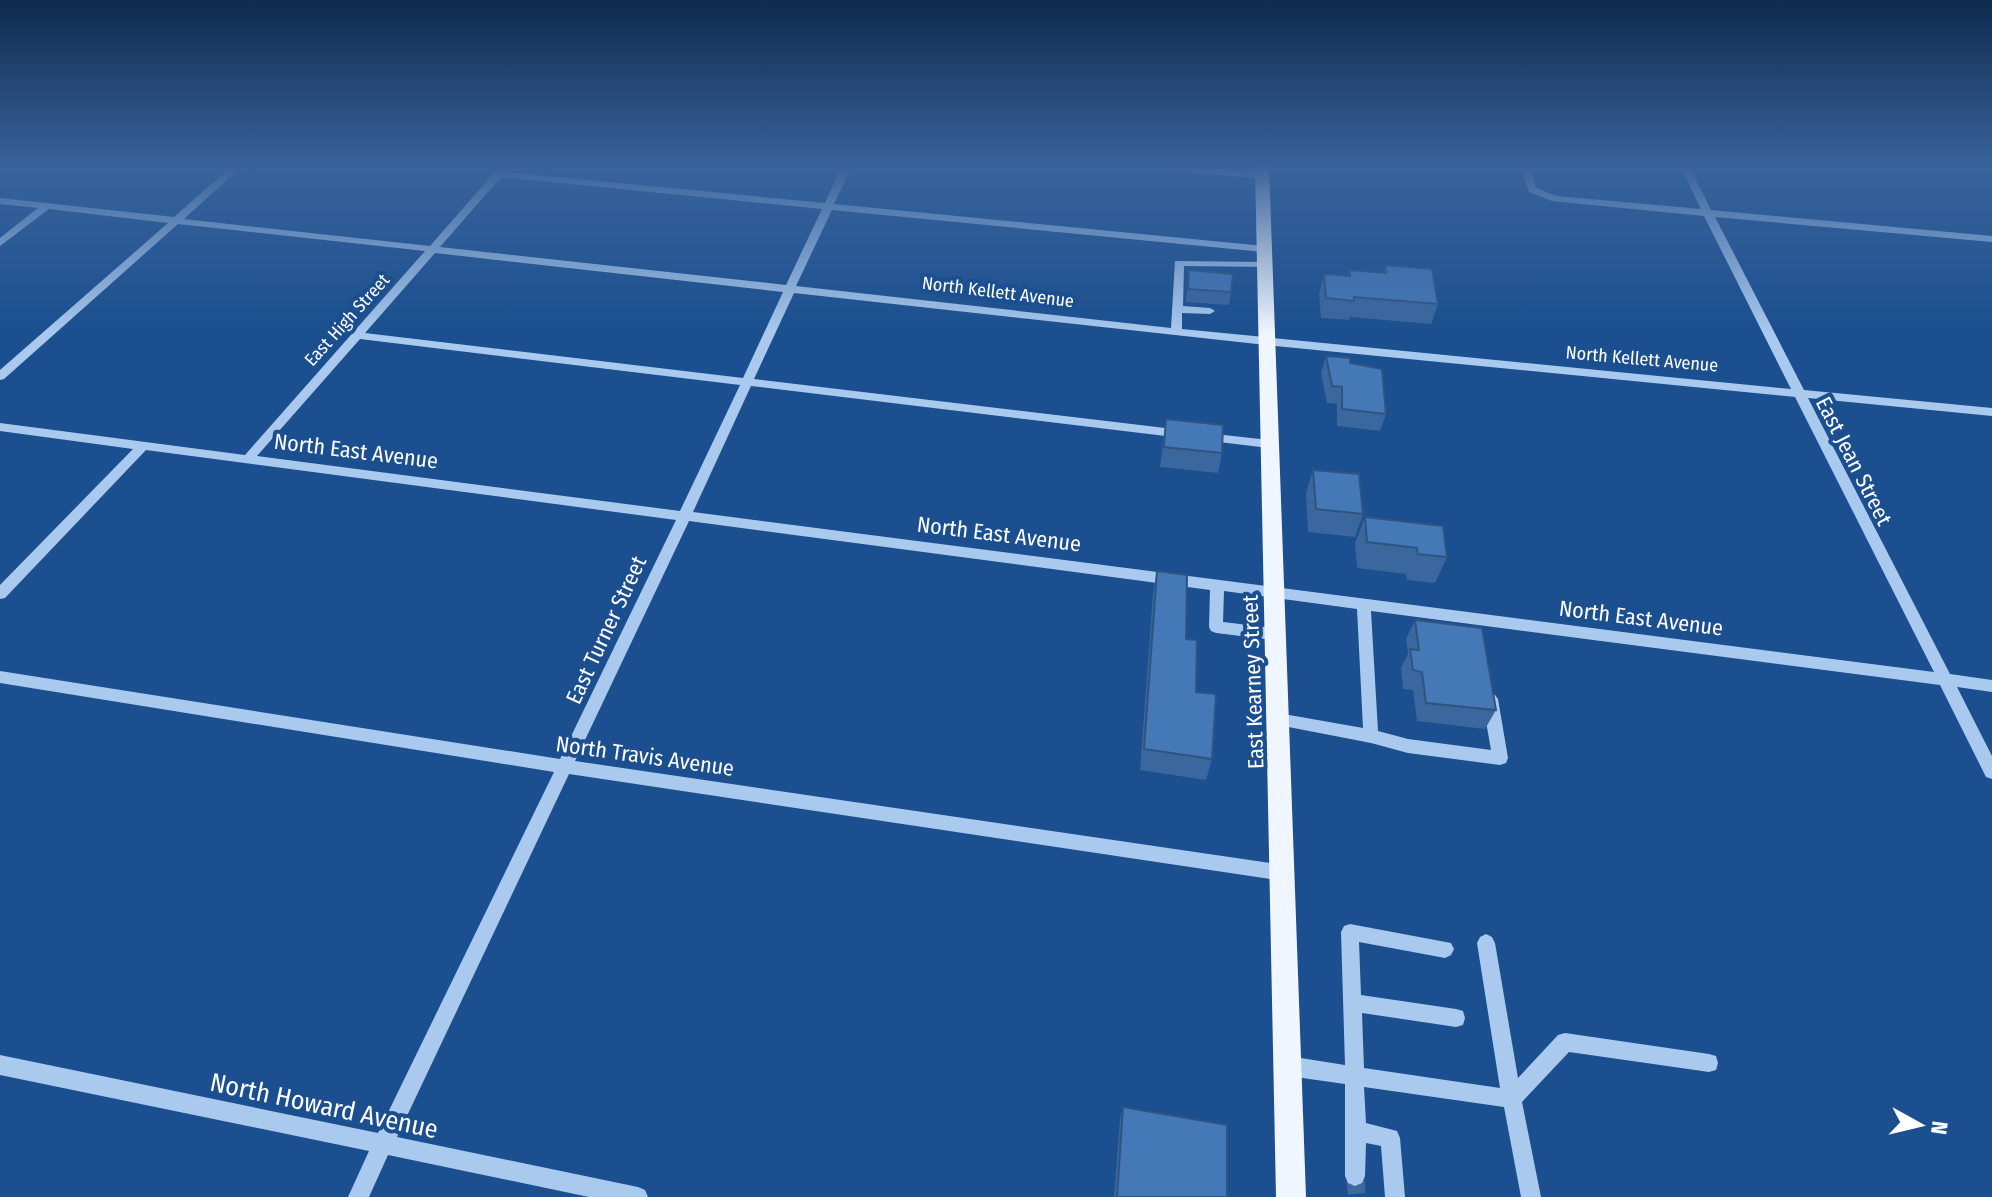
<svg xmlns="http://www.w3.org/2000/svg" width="1992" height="1197" font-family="'Fira Sans Condensed',sans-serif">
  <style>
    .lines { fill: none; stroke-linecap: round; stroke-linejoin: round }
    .minor-tunnel { stroke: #3d69a0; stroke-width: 18; stroke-dasharray: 18 9; stroke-linecap: butt }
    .minor { fill: #a9c9ee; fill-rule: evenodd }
    .major { fill: #f0f6ff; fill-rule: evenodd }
    .wall { fill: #3a679d }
    .building { fill: #4478b7; stroke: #305480; stroke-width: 2 }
    .labels { text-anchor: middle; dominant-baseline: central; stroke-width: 8; stroke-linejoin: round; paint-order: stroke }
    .far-street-label { font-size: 18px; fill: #fff; stroke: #1b4f8f }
    .street-label { font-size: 22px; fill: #fff; stroke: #1b4f8f }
    .near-street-label { font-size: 26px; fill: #fff; stroke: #1b4f8f }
  </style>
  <rect width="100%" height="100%" fill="#1b4f8f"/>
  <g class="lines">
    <!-- minor-tunnel -->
    <path class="minor-tunnel" d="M 1355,1176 L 1357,1197"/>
    <!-- minor -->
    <path class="minor" d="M 232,166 L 242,166 L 184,219 L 430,246 L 500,166 L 509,166 L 506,172 L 825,203 L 842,166 L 852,166 L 834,204 L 1264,246 L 1269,249 L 1264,252 L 832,210 L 796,286 L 1171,328 L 1175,261 L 1265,262 L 1270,265 L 1269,267 L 1184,266 L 1183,306 L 1210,308 L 1215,311 L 1210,314 L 1182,313 L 1182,329 L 1791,389 L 1704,216 L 1552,201 L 1529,192 L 1520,166 L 1530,166 L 1536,188 L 1557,196 L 1701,209 L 1680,166 L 1689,166 L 1711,210 L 1992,236 L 1992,242 L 1715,217 L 1804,390 L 1992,408 L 1992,416 L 1808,398 L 1950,674 L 1992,680 L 1992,692 L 1957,687 L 1992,756 L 1992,779 L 1986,777 L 1940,685 L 1371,611 L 1378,731 L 1408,739 L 1491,750 L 1482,699 L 1485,695 L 1490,693 L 1495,695 L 1498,699 L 1508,758 L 1506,763 L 1500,765 L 1408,753 L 1371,743 L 1278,725 L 1273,724 L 1270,719 L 1273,714 L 1278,713 L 1363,728 L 1357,609 L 1224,591 L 1223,622 L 1275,628 L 1280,630 L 1282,634 L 1280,638 L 1275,640 L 1216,633 L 1211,631 L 1209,627 L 1210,590 L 689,521 L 575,761 L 1284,865 L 1290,867 L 1292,873 L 1290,879 L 1284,881 L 569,774 L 397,1137 L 638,1187 L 645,1190 L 648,1197 L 589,1197 L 388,1155 L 369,1197 L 348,1197 L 369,1151 L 0,1075 L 0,1055 L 378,1133 L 554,772 L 0,683 L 0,671 L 560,759 L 676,520 L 146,450 L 5,598 L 0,599 L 0,585 L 133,449 L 0,431 L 0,423 L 245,455 L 425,251 L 178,224 L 4,379 L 0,380 L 0,370 L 168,223 L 49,209 L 0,246 L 0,238 L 38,208 L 0,204 L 0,198 L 174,217 ZM 501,177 L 822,209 L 786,285 L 440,247 ZM 435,253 L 783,292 L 743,378 L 365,333 ZM 794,293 L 1266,345 L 1795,397 L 1934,672 L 693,512 L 751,386 L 1182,438 L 1188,434 L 1182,430 L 754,379 ZM 360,339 L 740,385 L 680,511 L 257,456 Z
      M 1151,166 L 1190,166 L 1263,173 L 1268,176 L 1263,179 L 1155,169 Z
      M 1206,433 L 1269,440 L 1275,444 L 1269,448 L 1202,440 L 1200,437 L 1202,434 Z
      M 1350,924 L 1451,943 L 1454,949 L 1451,955 L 1445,958 L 1359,942 L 1361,995 L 1456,1009 L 1463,1011 L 1465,1018 L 1463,1025 L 1456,1027 L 1362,1013 L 1364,1068 L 1500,1088 L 1477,943 L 1480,937 L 1486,934 L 1492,937 L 1495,943 L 1518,1078 L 1558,1035 L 1565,1033 L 1709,1054 L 1716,1056 L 1718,1063 L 1716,1070 L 1709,1072 L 1569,1052 L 1522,1102 L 1541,1197 L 1521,1197 L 1504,1107 L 1364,1087 L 1366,1123 L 1397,1131 L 1400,1138 L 1405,1197 L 1385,1197 L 1381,1146 L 1366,1143 L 1365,1176 L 1362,1183 L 1355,1186 L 1348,1183 L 1345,1176 L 1345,1084 L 1288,1076 L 1281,1073 L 1278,1066 L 1281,1059 L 1288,1056 L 1345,1065 L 1341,932 L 1344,926 Z"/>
    <!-- major -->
    <path class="major" d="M 1255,166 L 1269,166 L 1306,1197 L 1276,1197 Z"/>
  </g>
  <!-- wall -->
  <path class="wall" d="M 1385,265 L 1438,304 L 1431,324 L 1350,317 L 1349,320 L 1321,318 L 1319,294 L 1324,274 L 1347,276 L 1349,270 L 1383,273 Z
    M 1189,270 L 1231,292 L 1229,305 L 1186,302 Z
    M 1326,356 L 1386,414 L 1380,431 L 1337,426 L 1337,404 L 1327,403 L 1321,373 Z
    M 1166,419 L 1222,453 L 1218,473 L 1160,467 Z
    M 1313,470 L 1363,514 L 1355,537 L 1308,532 L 1306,493 Z
    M 1365,517 L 1447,557 L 1435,583 L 1407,580 L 1406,574 L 1357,568 L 1355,543 Z
    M 1157,571 L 1186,639 L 1212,759 L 1206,780 L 1140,770 L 1153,594 Z
    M 1415,620 L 1496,710 L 1485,729 L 1417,721 L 1413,690 L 1403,689 L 1401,668 L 1408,654 L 1406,639 Z
    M 1123,1107 L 1227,1197 L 1114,1197 L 1120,1119 Z"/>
  <!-- building -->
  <path class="building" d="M 1385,265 L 1432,269 L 1438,304 L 1354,297 L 1354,301 L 1326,298 L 1324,274 L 1350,276 L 1349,270 L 1386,273 Z
    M 1189,270 L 1233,274 L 1231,292 L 1188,289 Z
    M 1326,356 L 1350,358 L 1350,363 L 1382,369 L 1386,414 L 1342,409 L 1342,387 L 1332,386 Z
    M 1166,419 L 1223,425 L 1222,453 L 1164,447 Z
    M 1313,470 L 1359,474 L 1363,514 L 1316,509 Z
    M 1365,517 L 1443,526 L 1447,557 L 1418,554 L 1417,548 L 1367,542 Z
    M 1157,571 L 1187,575 L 1186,639 L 1197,640 L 1196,692 L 1216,694 L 1212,759 L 1144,749 Z
    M 1415,620 L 1482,628 L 1496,710 L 1426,703 L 1422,672 L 1413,670 L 1410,649 L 1419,650 Z
    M 1123,1107 L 1227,1125 L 1227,1197 L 1117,1197 Z"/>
  <!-- sky -->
  <linearGradient id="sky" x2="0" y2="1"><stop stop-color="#0f2b4f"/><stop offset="0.5" stop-color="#39639b"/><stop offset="1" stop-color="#39639b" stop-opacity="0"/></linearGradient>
  <rect width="1992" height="334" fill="url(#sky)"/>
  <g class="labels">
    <!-- far-street labels -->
    <g class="far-street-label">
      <text transform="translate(998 292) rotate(7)">North Kellett Avenue</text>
      <text transform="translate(347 320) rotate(-48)">East High Street</text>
      <text transform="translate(1642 359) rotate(5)">North Kellett Avenue</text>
    </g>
    <!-- street labels -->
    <g class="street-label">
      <text transform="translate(356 451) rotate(7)">North East Avenue</text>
      <text transform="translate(1854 461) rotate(63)">East Jean Street</text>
      <text transform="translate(999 534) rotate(7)">North East Avenue</text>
      <text transform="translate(1641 618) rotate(7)">North East Avenue</text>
      <text transform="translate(606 630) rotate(-65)">East Turner Street</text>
      <text transform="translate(1253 682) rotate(-92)">East Kearney Street</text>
      <text transform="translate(645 756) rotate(8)">North Travis Avenue</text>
    </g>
    <!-- near-street labels -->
    <g class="near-street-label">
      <text transform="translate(324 1106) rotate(12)">North Howard Avenue</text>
    </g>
  </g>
  <!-- north arrow -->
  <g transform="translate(1920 1125) rotate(98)" stroke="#1b4f8f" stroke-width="6" paint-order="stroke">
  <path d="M0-6L14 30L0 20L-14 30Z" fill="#ffffff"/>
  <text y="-12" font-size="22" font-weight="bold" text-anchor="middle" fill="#ffffff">N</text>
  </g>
</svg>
